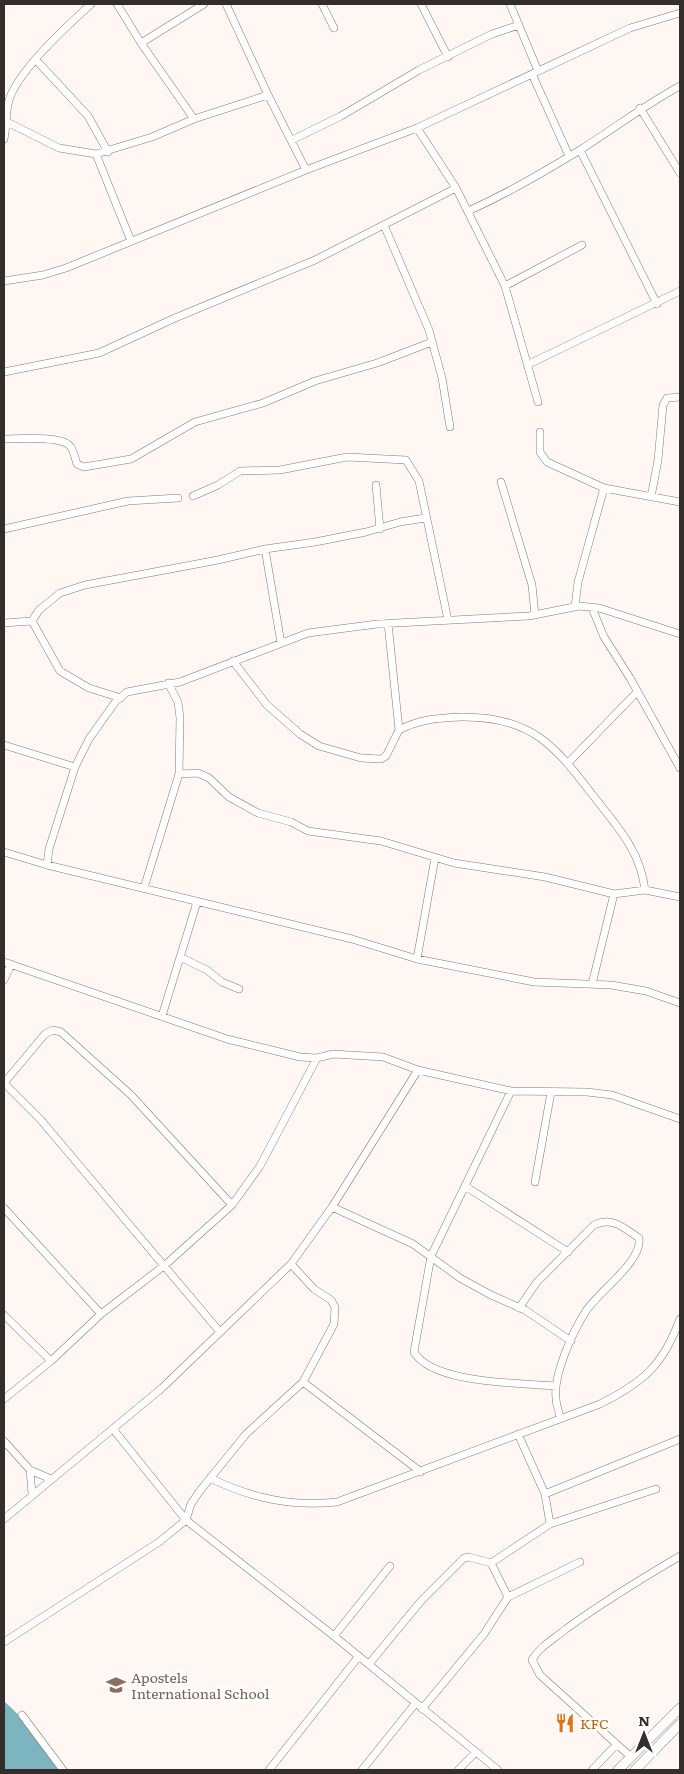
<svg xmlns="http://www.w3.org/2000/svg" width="684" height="1774" font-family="Literata,serif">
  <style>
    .water { fill: #7cb4c0 }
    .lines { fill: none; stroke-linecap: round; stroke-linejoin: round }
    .minor-casing { stroke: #847974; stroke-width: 8 }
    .tertiary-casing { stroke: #847974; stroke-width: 10 }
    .minor { stroke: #fff; stroke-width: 7 }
    .tertiary { stroke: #fff; stroke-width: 9 }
    .labels { text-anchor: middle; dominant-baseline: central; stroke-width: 5; stroke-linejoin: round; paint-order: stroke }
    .education-label { font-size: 14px; fill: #785e54; stroke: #fff; text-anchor: start }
    .food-label { font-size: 14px; fill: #c56008; stroke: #fff; text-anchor: start }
  </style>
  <rect width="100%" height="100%" fill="#fff7f4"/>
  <!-- water -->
  <path class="water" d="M 4,1701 L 27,1723 L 63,1770 L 4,1770 Z"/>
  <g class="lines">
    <defs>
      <path id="minor" d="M 117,4 L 141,43 L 194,119
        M 226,4 L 268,95
        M 322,4 L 334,28
        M 421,4 L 448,57
        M 510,4 L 538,71
        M 141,43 L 204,4
        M 36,60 L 88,116 L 108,152
        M 532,74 L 569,156
        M 640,108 L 680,173
        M 5,121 L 59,148 L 96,154
        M 417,128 L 456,188 L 505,286 L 538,402
        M 4,139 C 7,125 5,111 10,97 C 22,67 67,26 91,4
        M 292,140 L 341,116 L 419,70 L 492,34 L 519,25
        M 580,150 L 657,304
        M 468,211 C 507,194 544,172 580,150 C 615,128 643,106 680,86
        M 384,225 L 429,330 L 442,378 L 450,427
        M 131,241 L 96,154 L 152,137 L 194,119 L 268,95 L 306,170
        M 4,281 L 43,275 L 66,268 L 306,170 L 417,128 L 630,28 L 680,13
        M 505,286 L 582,245
        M 527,365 L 680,291
        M 4,372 L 99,353 L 175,318 L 315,260 L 456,188
        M 540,432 L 540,452 L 547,462 L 604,488 L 680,502
        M 4,439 C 17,439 61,435 70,446 C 74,450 75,459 77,464 L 84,467 L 131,459 L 195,422 L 263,403 L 315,381 L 377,363 L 432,342
        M 501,482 L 532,585 L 535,615
        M 376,485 L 380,529
        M 193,496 L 218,485 L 240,471 L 280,470 L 347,457 L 406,460 L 419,481 L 448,620
        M 651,497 L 658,460 L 663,405 L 667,398 L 680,397
        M 4,529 L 128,501 L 178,498
        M 265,549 L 281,643
        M 575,607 L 578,582 L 604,488
        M 592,608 L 604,637 L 630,678 L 680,768
        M 32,621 L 39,610 L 60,593 L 85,585 L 218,560 L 265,549 L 315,542 L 366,532 L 400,522 L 425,518
        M 32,621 L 60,671 L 89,688 L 121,698
        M 4,623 L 32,621
        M 233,661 L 267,705 L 300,734 L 319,746 L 361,758 L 381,759 L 386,756 L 399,730 L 388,623
        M 399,730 C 420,719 438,718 461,717 C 538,716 559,752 602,807 C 623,833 641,856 645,890
        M 4,745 L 75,767
        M 568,763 L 637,692
        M 179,774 L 198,773 L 209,778 L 229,797 L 258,813 L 291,822 L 308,831 L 381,841 L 454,863 L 545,877 L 614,894
        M 4,852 L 47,865 L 352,939 L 417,959 L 534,982 L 611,985 L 646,991 L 680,1003
        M 47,865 L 49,849 L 75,767 L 89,739 L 116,701 L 127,692 L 180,682 L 308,633 L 377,624 L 529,616 L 579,606 L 599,608 L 680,634
        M 144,888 L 179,774 L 180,718 L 178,702 L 168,683
        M 180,957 L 207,970 L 222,982 L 239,989
        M 417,959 L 435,858
        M 4,962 L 227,1039 L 300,1057 L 317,1058 L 333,1054 L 383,1057 L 418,1070 L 511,1091 L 587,1092 L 612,1095 L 680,1119
        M 4,980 L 11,964
        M 592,984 L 614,894 L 645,890 L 680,897
        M 162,1016 L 197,902
        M 4,1083 L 40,1119 L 220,1332
        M 4,1083 L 45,1034 L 53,1030 L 61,1032 L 131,1095 L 232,1205
        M 511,1091 L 431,1256 L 414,1352 C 432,1384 522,1383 556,1386
        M 535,1182 L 551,1092
        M 465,1186 L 568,1252
        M 332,1207 L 413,1244 L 460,1278 L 491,1295 L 525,1310 L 571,1341
        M 4,1208 L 101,1314
        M 519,1308 L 537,1282 L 594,1225 C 612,1216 624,1228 639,1238 C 643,1261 599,1291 586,1311 C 573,1331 553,1375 556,1398 C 556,1405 559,1411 560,1417
        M 4,1315 L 51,1361
        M 303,1382 L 421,1472
        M 4,1399 L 51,1361 L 101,1314 L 165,1265 L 232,1205 L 260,1166 L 317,1058
        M 113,1429 L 186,1520 L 334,1636 L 498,1770
        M 518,1434 L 545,1494 L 550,1524
        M 4,1441 L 30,1470 L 51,1479
        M 30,1470 L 32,1494
        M 210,1478 C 251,1498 291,1507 337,1502 L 600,1404 C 644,1382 663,1365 680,1319
        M 545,1494 L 680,1439
        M 4,1519 L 162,1388 L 291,1264 L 332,1207 L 418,1070
        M 491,1563 L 550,1524 L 656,1489
        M 508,1597 L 580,1562
        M 334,1636 L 390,1566
        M 4,1642 L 159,1542 L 186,1520 L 191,1504 L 199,1492 L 246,1434 L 303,1382 L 334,1324 L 335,1307 L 331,1300 L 314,1289 L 291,1264
        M 369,1664 L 421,1601 L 464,1558 L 469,1557 L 491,1563 L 508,1597 L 484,1634 L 422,1709
        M 22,1715 L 63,1770
        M 631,1757 L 540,1675 L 532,1660 C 540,1646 554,1639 566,1629 C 603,1602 641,1579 680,1556
        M 269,1770 L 359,1656
        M 362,1770 L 415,1704
        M 458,1770 L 475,1753
        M 592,1770 L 616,1745"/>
      <path id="tertiary" d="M 618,1770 L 680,1708
        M 635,1770 L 680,1724"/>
    </defs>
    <!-- minor casing -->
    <use href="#minor" class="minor-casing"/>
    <!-- tertiary casing -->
    <use href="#tertiary" class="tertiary-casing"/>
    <!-- minor -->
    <use href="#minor" class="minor"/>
    <!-- tertiary -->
    <use href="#tertiary" class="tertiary"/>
  </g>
  <!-- icons -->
  <defs>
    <symbol id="school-bare" viewBox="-9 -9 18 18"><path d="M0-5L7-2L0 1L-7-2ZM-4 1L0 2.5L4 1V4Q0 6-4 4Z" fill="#8d6e63" stroke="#fff" stroke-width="2.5" paint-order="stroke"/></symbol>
    <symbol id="restaurant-bare" viewBox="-9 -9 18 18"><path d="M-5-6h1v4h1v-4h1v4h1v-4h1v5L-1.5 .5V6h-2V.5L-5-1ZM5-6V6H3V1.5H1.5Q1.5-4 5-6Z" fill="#e8710a" stroke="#fff" stroke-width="2.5" paint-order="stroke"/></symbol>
  </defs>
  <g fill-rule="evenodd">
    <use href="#school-bare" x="102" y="1671" width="28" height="28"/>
    <use href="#restaurant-bare" x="551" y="1709" width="28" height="28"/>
  </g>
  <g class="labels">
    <!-- education labels -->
    <g class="education-label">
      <text x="131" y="1677">Apostels<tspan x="131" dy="16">International School</tspan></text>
    </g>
    <!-- food labels -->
    <g class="food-label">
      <text x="580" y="1723">KFC</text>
    </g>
  </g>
  <!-- border -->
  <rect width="684" height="1774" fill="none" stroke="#332e2c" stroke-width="10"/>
  <!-- north arrow -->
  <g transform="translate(644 1734)" stroke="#ffffff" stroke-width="4" paint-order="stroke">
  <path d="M0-4L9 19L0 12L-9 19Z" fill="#332e2c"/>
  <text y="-8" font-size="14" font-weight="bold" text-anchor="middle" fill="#332e2c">N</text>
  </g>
</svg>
